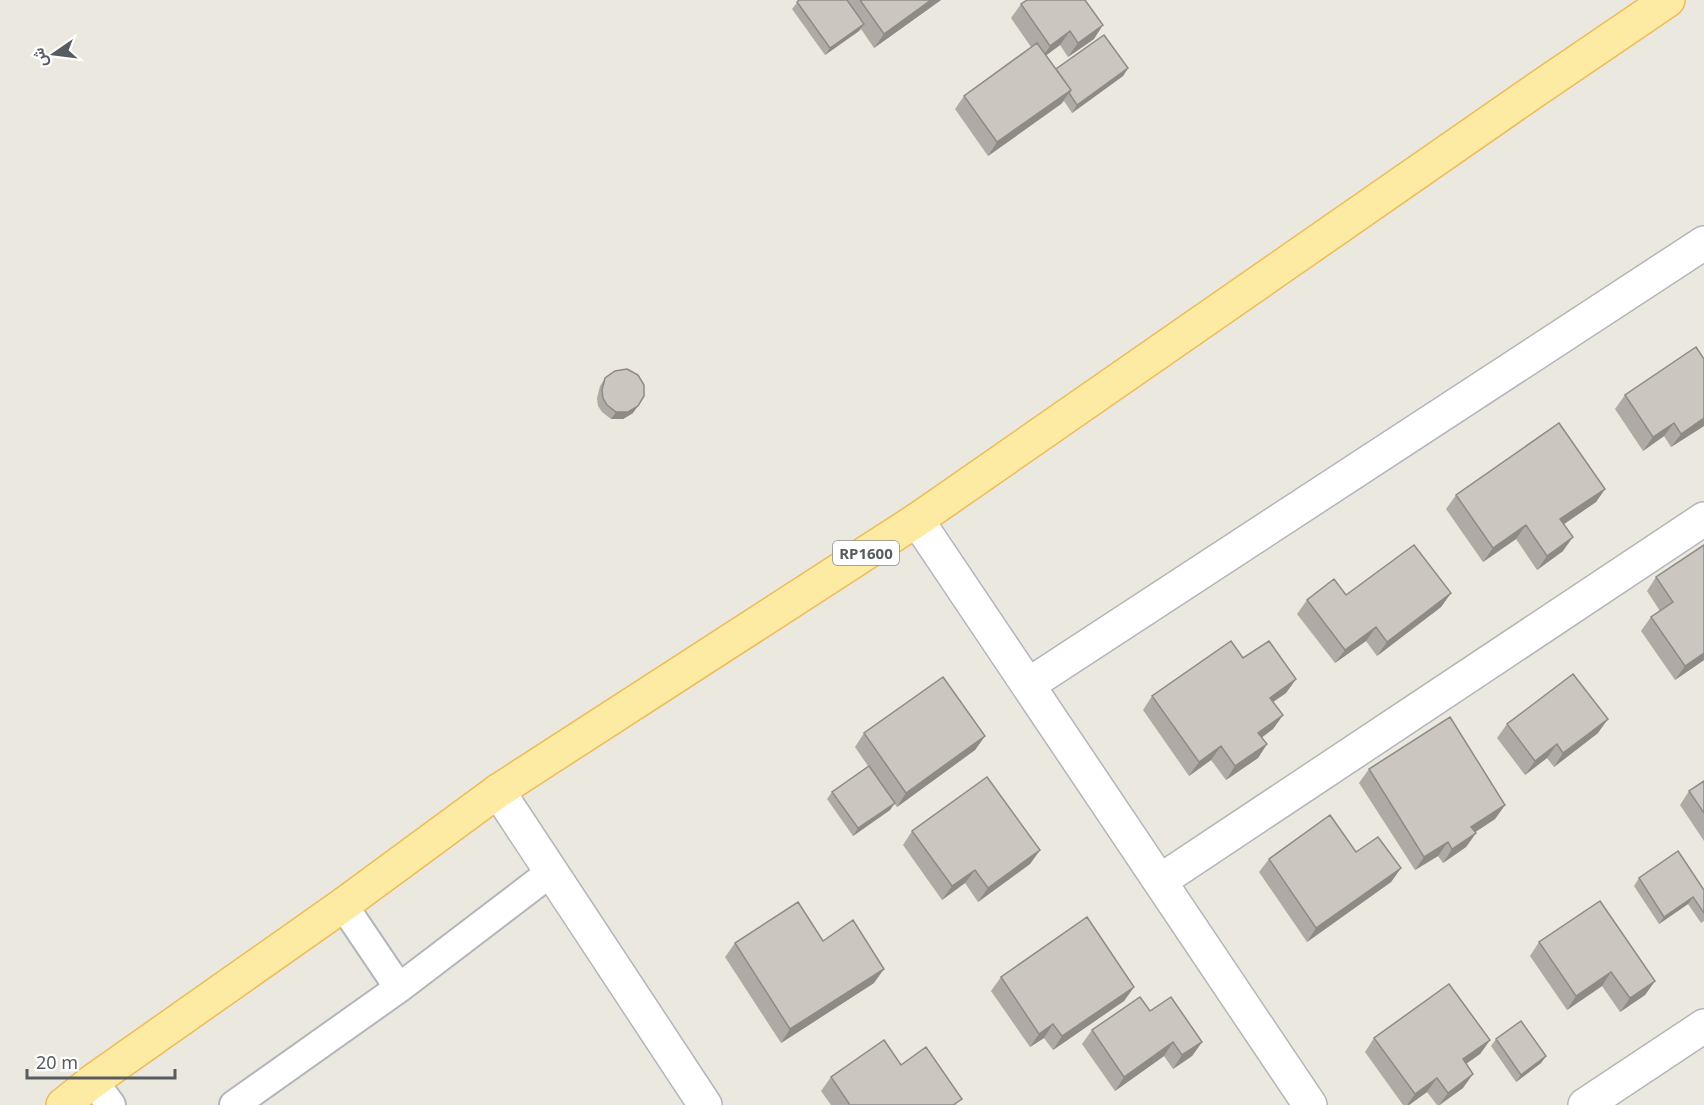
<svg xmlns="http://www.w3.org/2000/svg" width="1704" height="1105" font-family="'Noto Sans',Vazirmatn,sans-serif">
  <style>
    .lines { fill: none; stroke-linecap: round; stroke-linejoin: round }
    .lane-casing { stroke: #b2b6ba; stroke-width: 32 }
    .street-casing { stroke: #b2b6ba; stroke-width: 36 }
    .primary-casing { stroke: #edbc56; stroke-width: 36 }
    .lane { stroke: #fff; stroke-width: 28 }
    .street { stroke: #fff; stroke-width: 33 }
    .primary { stroke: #fdeaa3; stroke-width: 33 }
    .wall { fill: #afaaa5 }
    .shaded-wall { fill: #8e8b86 }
    .building { fill: #cbc6c0; stroke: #8e8b86; stroke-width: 1.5 }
    .labels { text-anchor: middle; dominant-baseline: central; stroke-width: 6; stroke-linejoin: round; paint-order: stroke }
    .shield { fill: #fff; stroke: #8a8d90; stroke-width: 1.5 }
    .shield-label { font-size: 15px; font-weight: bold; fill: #585c60 }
  </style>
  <rect width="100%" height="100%" fill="#ebe8df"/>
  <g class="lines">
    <defs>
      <path id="lane" d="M 343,905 L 399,988
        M 93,1081 L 111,1105
        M 234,1105 L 399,988 L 551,872"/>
      <path id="street" d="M 917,520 L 1310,1105
        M 1028,685 L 1704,243
        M 498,791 L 705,1105
        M 1160,881 L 1704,519
        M 1585,1105 L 1704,1026"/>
      <path id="primary" d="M 63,1105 L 93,1081 L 343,905 L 498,791 L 917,520 L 1530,94 L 1668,0"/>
    </defs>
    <!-- lane casing -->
    <use href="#lane" class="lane-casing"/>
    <!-- street casing -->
    <use href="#street" class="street-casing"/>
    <!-- primary casing -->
    <use href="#primary" class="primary-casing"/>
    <!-- lane -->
    <use href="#lane" class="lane"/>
    <!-- street -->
    <use href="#street" class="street"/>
    <!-- primary -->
    <use href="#primary" class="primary"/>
  </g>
  <!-- wall -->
  <path class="wall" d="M 799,0 L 941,0 L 874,48 L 861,29 L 859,31 L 825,55 L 792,9 Z
    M 1021,4 L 1094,39 L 1068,57 L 1060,45 L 1046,55 L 1056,69 L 1128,68 L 1123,76 L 1072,113 L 1064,101 L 1061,104 L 988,156 L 955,109 L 964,96 L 1031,47 L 1011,18 Z
    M 605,378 L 633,413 L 623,419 L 611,419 L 602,412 L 598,406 L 597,398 L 600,386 Z
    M 1625,395 L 1704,426 L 1671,447 L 1664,436 L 1643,451 L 1615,409 Z
    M 1605,489 L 1596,502 L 1564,524 L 1563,551 L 1537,570 L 1516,539 L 1483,562 L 1446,509 L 1456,495 Z
    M 1704,545 L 1704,660 L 1675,680 L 1641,631 L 1651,617 L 1660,611 L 1647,591 L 1656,577 Z
    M 1451,593 L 1441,607 L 1377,656 L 1366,641 L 1335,663 L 1297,614 L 1307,600 L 1346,595 Z
    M 1243,658 L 1296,679 L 1286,693 L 1273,702 L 1283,715 L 1273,729 L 1262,737 L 1267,744 L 1258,758 L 1226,780 L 1211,760 L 1189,776 L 1143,710 L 1152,696 Z
    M 1507,724 L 1598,733 L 1554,767 L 1547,758 L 1525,775 L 1497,738 Z
    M 864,733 L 985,736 L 975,750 L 897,807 L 894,803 L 890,810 L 853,836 L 827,799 L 832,792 L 868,766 L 855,747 Z
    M 1369,769 L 1505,805 L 1495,819 L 1475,832 L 1476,833 L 1466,847 L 1443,863 L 1438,856 L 1415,870 L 1359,783 Z
    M 1704,781 L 1704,841 L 1680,805 L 1689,791 Z
    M 912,831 L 1040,850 L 1030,864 L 978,902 L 965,883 L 942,900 L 903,845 Z
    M 1356,852 L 1401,868 L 1391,882 L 1307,942 L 1259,872 L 1269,859 Z
    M 1639,878 L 1704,890 L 1704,921 L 1701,923 L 1688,904 L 1659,924 L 1634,886 Z
    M 823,941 L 874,983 L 781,1043 L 725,957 L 735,943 Z
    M 1539,942 L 1655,981 L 1645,995 L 1620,1012 L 1602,986 L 1567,1010 L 1530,956 Z
    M 1001,977 L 1134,987 L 1124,1001 L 1053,1050 L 1044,1038 L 1030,1047 L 991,991 Z
    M 1150,1011 L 1202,1042 L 1192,1056 L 1173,1069 L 1164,1056 L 1115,1091 L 1082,1044 L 1092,1030 Z
    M 1374,1038 L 1490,1040 L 1480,1054 L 1466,1064 L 1463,1088 L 1440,1105 L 1437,1105 L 1427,1092 L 1409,1105 L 1403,1105 L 1365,1052 Z
    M 1496,1039 L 1546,1056 L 1541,1063 L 1516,1082 L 1491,1046 Z
    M 831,1077 L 958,1105 L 831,1105 L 821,1091 Z"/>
  <!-- shaded-wall -->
  <path class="shaded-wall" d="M 931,0 L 941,0 L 874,48 L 884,34 Z
    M 864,24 L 859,31 L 825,55 L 830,48 Z
    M 1103,25 L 1094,39 L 1068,57 L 1078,43 Z
    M 1070,31 L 1060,45 L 1040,60 L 1050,46 Z
    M 1128,68 L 1123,76 L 1072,113 L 1077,105 Z
    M 1071,90 L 1061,104 L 988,156 L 997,142 Z
    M 638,406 L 633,413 L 623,419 L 611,419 L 616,412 Z
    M 1704,418 L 1704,426 L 1671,447 L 1681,434 Z
    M 1674,423 L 1664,436 L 1643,451 L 1653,437 Z
    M 1605,489 L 1596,502 L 1551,533 L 1560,519 Z
    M 1526,525 L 1516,539 L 1483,562 L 1493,548 Z
    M 1573,537 L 1563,551 L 1537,570 L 1547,556 Z
    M 1451,593 L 1441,607 L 1377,656 L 1387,642 Z
    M 1376,627 L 1366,641 L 1335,663 L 1345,650 Z
    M 1704,653 L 1704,660 L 1675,680 L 1685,666 Z
    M 1296,679 L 1286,693 L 1260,711 L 1270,698 Z
    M 1283,715 L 1273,729 L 1249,747 L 1258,733 Z
    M 1608,719 L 1598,733 L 1554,767 L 1563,753 Z
    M 985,736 L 975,750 L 897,807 L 906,793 Z
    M 1267,744 L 1258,758 L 1226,780 L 1235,766 Z
    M 1557,744 L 1547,758 L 1525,775 L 1535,761 Z
    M 1221,746 L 1211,760 L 1189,776 L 1199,762 Z
    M 895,803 L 890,810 L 853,836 L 858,828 Z
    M 1505,805 L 1495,819 L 1462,841 L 1471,827 Z
    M 1476,833 L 1466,847 L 1443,863 L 1452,849 Z
    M 1448,842 L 1438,856 L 1415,870 L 1424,857 Z
    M 1040,850 L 1030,864 L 978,902 L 988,888 Z
    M 1401,868 L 1391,882 L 1307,942 L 1316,928 Z
    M 975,870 L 965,883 L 942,900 L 952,886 Z
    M 1693,897 L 1688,904 L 1659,924 L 1664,917 Z
    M 884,969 L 874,983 L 781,1043 L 790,1029 Z
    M 1611,972 L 1602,986 L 1567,1010 L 1576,996 Z
    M 1655,981 L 1645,995 L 1620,1012 L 1630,998 Z
    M 1134,987 L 1124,1001 L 1053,1050 L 1062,1036 Z
    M 1053,1024 L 1044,1038 L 1030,1047 L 1039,1034 Z
    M 1490,1040 L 1480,1054 L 1453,1073 L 1463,1059 Z
    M 1173,1042 L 1164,1056 L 1115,1091 L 1124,1077 Z
    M 1202,1042 L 1192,1056 L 1173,1069 L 1182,1055 Z
    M 1546,1056 L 1541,1063 L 1516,1082 L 1521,1075 Z
    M 1473,1074 L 1463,1088 L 1439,1105 L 1448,1093 Z
    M 1437,1078 L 1427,1092 L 1409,1105 L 1407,1105 L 1415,1094 Z"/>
  <!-- building -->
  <path class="building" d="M 799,0 L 847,0 L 864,24 L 830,48 L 797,2 Z
    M 860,0 L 931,0 L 884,34 Z
    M 1027,0 L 1085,0 L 1103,25 L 1078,43 L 1070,31 L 1050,46 L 1021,4 Z
    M 1104,35 L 1128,68 L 1077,105 L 1069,93 L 1071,90 L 1056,69 Z
    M 1037,43 L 1071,90 L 997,142 L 964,96 Z
    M 1696,347 L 1704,359 L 1704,418 L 1681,434 L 1674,423 L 1653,437 L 1625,395 Z
    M 627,369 L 638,375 L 644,385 L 644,396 L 638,406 L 628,412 L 616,412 L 607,405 L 603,398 L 602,390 L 605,378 L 615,371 Z
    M 1559,423 L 1605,489 L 1560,519 L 1573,537 L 1547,556 L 1526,525 L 1493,548 L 1456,495 Z
    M 1414,545 L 1451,593 L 1387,642 L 1376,627 L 1345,650 L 1307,600 L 1334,579 L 1346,595 Z
    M 1704,545 L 1704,653 L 1685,666 L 1651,617 L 1673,602 L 1656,577 Z
    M 1231,641 L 1243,658 L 1269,641 L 1296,679 L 1270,698 L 1283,715 L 1258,733 L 1267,744 L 1235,766 L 1221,746 L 1199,762 L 1152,696 Z
    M 1573,674 L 1608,719 L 1563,753 L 1557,744 L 1535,761 L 1507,724 Z
    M 943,677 L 985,736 L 906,793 L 864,733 Z
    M 1450,717 L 1505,805 L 1471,827 L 1476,833 L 1452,849 L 1448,842 L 1424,857 L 1369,769 Z
    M 869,766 L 895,803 L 858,828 L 832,792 Z
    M 987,777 L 1040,850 L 988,888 L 975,870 L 952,886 L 912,831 Z
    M 1704,781 L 1704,813 L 1689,791 Z
    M 1330,815 L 1356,852 L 1378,837 L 1401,868 L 1316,928 L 1269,859 Z
    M 1678,851 L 1704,890 L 1704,913 L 1693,897 L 1664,917 L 1639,878 Z
    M 1600,901 L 1655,981 L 1630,998 L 1611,972 L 1576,996 L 1539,942 Z
    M 798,902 L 823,941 L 853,920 L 884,969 L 790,1029 L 735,943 Z
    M 1087,917 L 1134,987 L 1062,1036 L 1053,1024 L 1039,1034 L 1001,977 Z
    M 1449,984 L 1490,1040 L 1463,1059 L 1473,1074 L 1448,1093 L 1437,1078 L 1415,1094 L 1374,1038 Z
    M 1140,997 L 1150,1011 L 1171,997 L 1202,1042 L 1182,1055 L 1173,1042 L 1124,1077 L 1092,1030 Z
    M 1521,1021 L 1546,1056 L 1521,1075 L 1496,1039 Z
    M 884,1040 L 901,1065 L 926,1047 L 962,1099 L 953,1105 L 850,1105 L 831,1077 Z"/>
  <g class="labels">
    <!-- shield labels -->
    <rect class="shield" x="833" y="541" width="66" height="24" rx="4.5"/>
    <g class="shield-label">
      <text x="866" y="553">RP1600</text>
    </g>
  </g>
  <!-- north arrow -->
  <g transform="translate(54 54) rotate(256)" stroke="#ffffff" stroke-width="4.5" paint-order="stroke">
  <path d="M0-4.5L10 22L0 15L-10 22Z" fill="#585c60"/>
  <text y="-9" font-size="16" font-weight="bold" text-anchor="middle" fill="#585c60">ش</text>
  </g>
  <!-- scale -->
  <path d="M27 1069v9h148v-9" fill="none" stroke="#585c60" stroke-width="3"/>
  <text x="36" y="1069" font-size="18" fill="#585c60" stroke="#ffffff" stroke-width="4.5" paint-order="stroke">20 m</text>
</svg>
